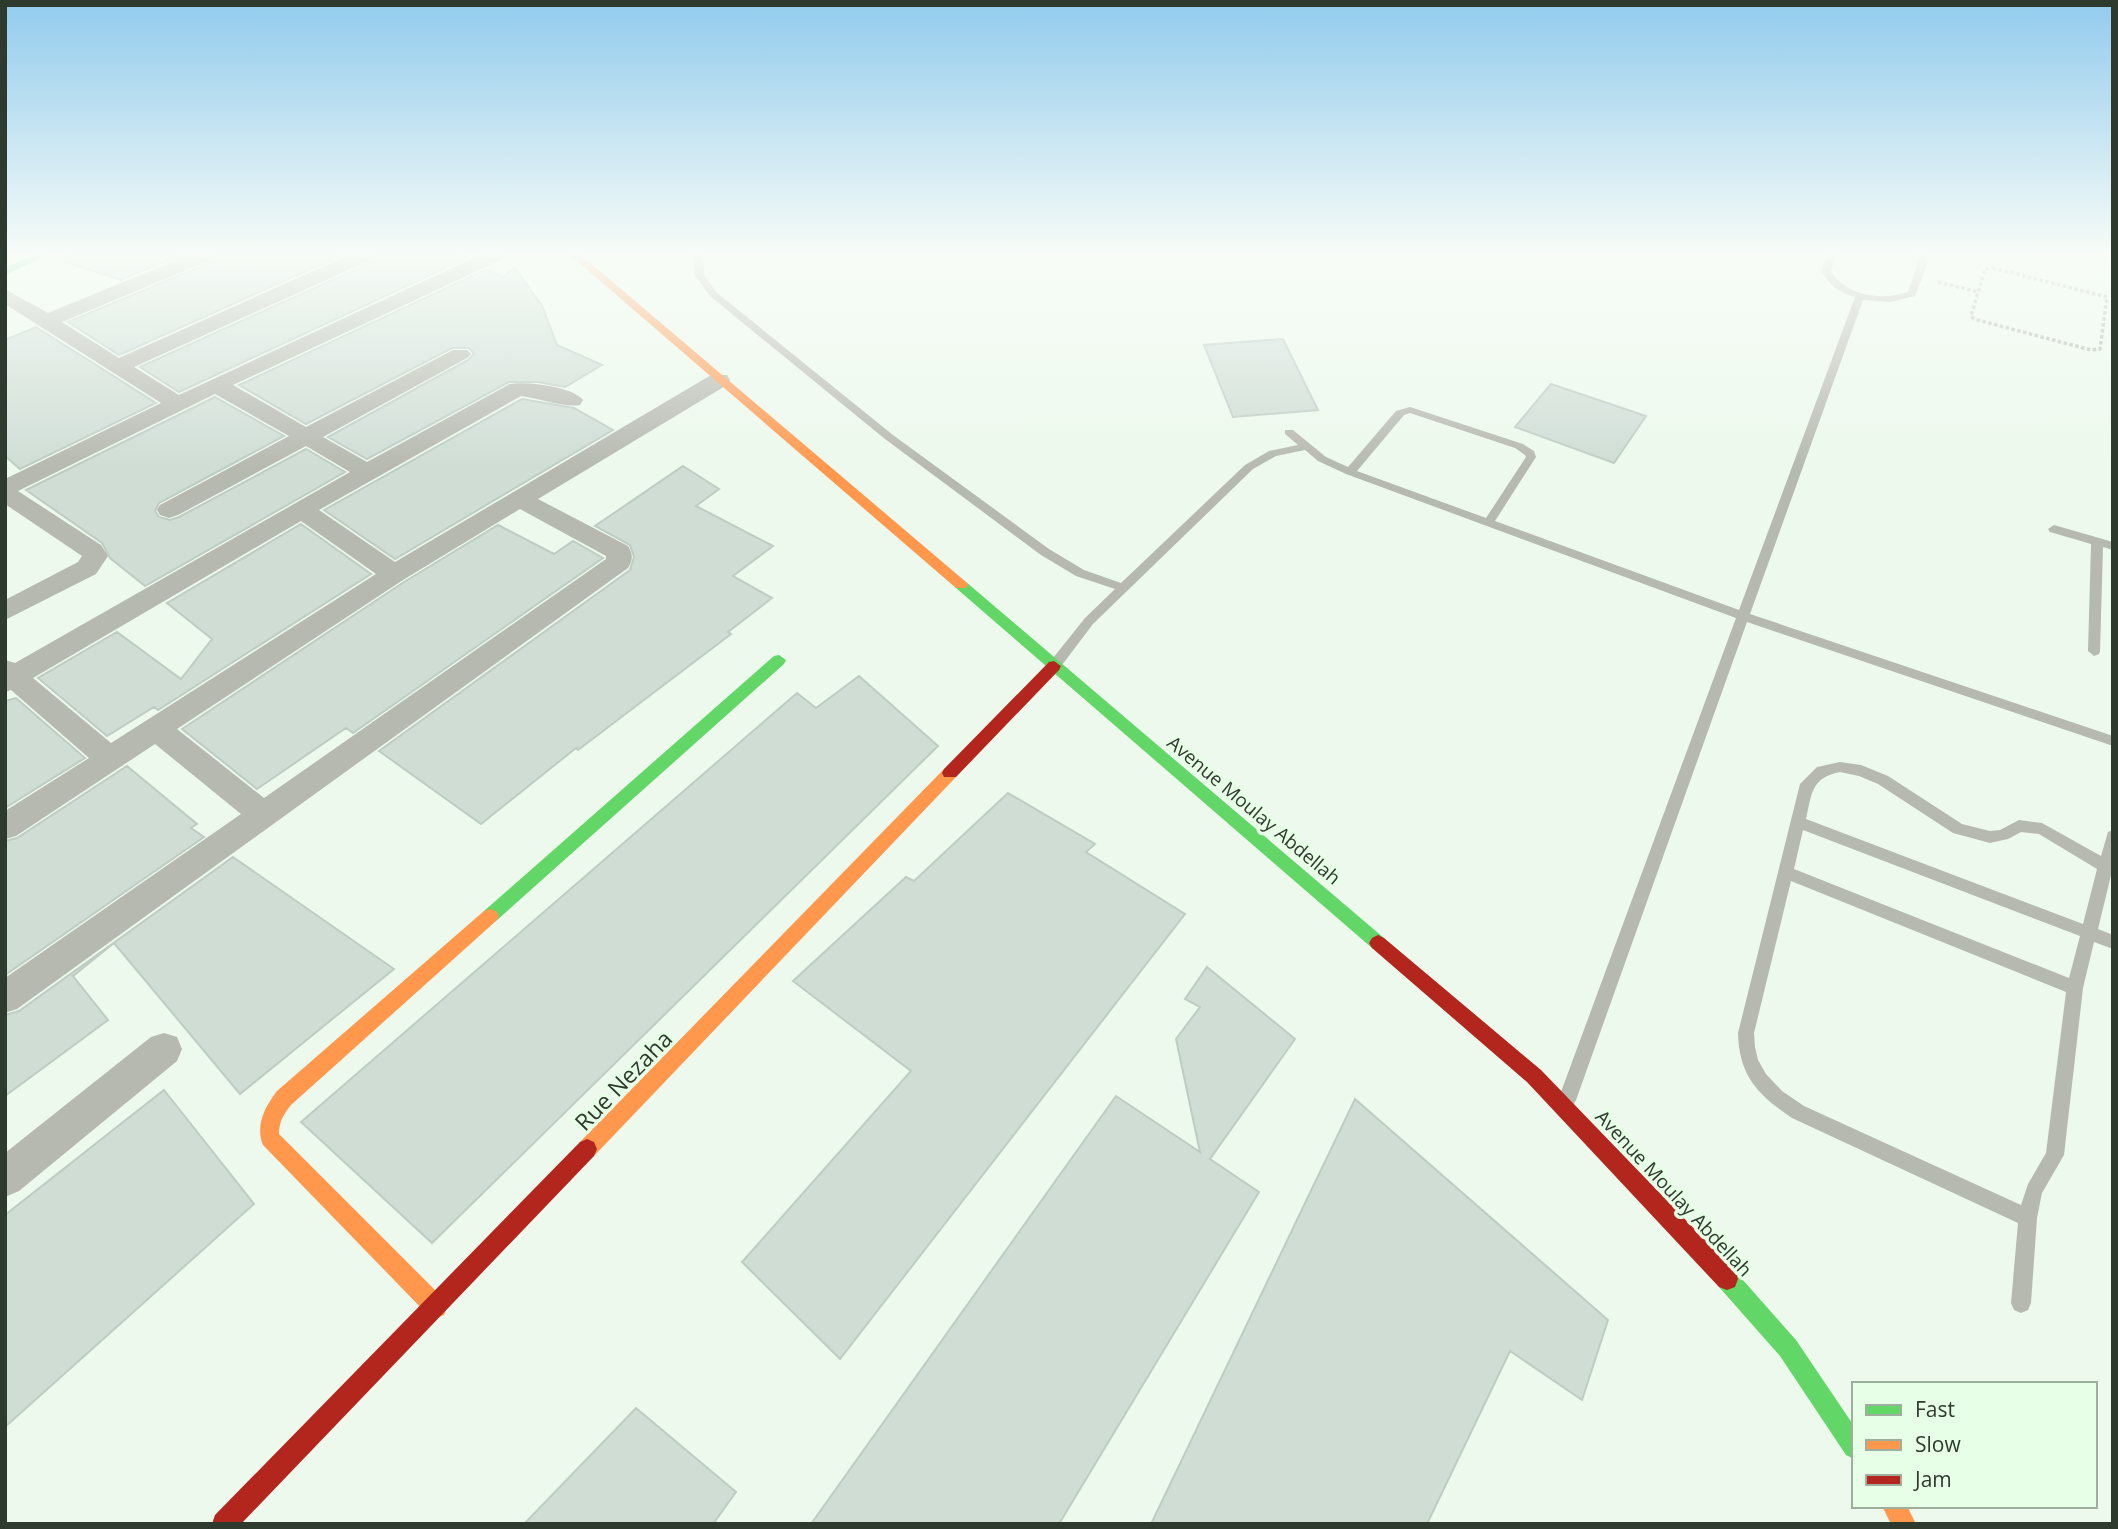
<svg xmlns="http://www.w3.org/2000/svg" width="2118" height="1529" font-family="'Open Sans',sans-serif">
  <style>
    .building { fill: #cfddd5; stroke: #beccc4; stroke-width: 2 }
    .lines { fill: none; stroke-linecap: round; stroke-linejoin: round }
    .path { stroke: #adb2a9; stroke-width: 3.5; stroke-dasharray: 3.5 2.5; stroke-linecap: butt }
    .lane { fill: #b6b9b0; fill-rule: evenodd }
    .street { fill: #b6b9b0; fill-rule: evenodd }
    .fast { fill: #63d668; fill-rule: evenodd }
    .slow { fill: #ff974d; fill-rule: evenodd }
    .jam { fill: #b3261e; fill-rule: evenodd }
    .labels { text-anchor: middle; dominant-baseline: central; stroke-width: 7; stroke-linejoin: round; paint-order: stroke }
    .street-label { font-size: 19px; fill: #2f3a2f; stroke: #e8ffe7 }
    .near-street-label { font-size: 23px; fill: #2f3a2f; stroke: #e8ffe7 }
  </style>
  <rect width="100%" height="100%" fill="#edf9ed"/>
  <!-- building -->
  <path class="building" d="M 66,255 L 181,255 L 121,280 L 65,262 Z
    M 217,255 L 342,255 L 119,355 L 68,322 L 214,261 Z
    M 377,255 L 461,255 L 467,258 L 179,392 L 140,367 L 374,261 Z
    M 515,268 L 542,306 L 557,345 L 602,365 L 565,387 L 538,382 L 509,382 L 367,459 L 328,437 L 468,360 L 474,354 L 469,348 L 452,348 L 306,424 L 239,385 L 487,269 L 502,277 Z
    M 36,327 L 156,403 L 20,469 L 5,456 L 5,340 Z
    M 1283,339 L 1318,410 L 1233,417 L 1204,345 Z
    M 1551,384 L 1646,416 L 1614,463 L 1515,427 Z
    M 215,397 L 284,436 L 159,503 L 155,511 L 159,517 L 170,520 L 179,517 L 306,449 L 345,472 L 145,586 L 110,558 L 102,543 L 26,490 Z
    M 522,399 L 574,408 L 613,430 L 395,559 L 324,510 Z
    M 683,466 L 719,489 L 696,506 L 773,546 L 733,576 L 772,598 L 728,632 L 731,634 L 578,750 L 576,748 L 481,824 L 379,751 L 630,570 L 634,557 L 630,545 L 595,526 Z
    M 301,524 L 371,574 L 158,710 L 154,707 L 107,736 L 38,678 L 117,632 L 181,679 L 212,639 L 167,603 Z
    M 498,525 L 554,554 L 573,541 L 603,558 L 353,733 L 346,728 L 257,789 L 182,729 L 404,582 Z
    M 859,676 L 938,746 L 432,1243 L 301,1122 L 797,693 L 816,708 Z
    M 16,698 L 85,758 L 5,808 L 5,701 Z
    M 127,766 L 197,824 L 191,828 L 204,837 L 5,975 L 5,841 L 17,838 Z
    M 1008,793 L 1095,844 L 1086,852 L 1185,914 L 840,1359 L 742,1262 L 911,1071 L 793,981 L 906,877 L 914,881 Z
    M 233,857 L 394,969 L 240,1094 L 114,943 L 73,976 L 108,1020 L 5,1096 L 5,1015 L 19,1011 Z
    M 1207,967 L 1295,1039 L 1210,1159 L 1259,1192 L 1059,1524 L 811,1524 L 1116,1096 L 1200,1152 L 1176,1039 L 1200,1007 L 1185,999 Z
    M 164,1090 L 254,1204 L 5,1427 L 5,1215 Z
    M 1355,1099 L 1608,1320 L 1582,1400 L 1510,1351 L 1427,1524 L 1151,1524 Z
    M 636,1408 L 736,1492 L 713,1524 L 524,1524 Z"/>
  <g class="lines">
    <!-- path -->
    <path class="path" d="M 1993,268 L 2107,297 L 2100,349 L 2091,350 L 1974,319 L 1971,316 L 1985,269 Z
      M 1938,282 L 1978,292"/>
    <!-- lane -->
    <path class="lane" d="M 693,255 L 702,255 L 705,276 L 716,292 L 893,435 L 1049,549 L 1084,570 L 1121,583 L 1245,465 L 1269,451 L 1298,445 L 1285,434 L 1285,430 L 1293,430 L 1326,457 L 1348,467 L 1396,411 L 1410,407 L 1523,444 L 1534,451 L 1536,457 L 1495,521 L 1739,610 L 1855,297 C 1839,293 1830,285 1821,271 L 1827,255 L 1836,255 L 1831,271 C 1846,296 1881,301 1908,292 L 1917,265 L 1917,255 L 1926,255 L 1927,265 L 1915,296 L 1890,302 L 1863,300 L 1750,614 L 2113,736 L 2113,746 L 1747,622 L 1576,1100 L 1573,1106 L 1567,1108 L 1561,1106 L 1558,1100 L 1736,618 L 1346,474 L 1318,461 L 1305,450 L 1276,456 L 1253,469 L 1093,624 L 1059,669 L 1049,669 L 1047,666 L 1049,663 L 1085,618 L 1115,589 L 1076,576 L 1041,555 L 885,439 L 710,296 L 695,276 ZM 1410,413 L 1515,448 L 1525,455 L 1526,457 L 1486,518 L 1357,471 L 1404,415 Z
      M 2054,525 L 2113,542 L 2113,550 L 2103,547 L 2100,651 L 2099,654 L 2094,656 L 2088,651 L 2091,544 L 2050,532 L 2048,529 Z
      M 1840,762 L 1861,765 L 1888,776 L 1962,824 L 1990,831 L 2000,830 L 2019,820 L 2042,823 L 2101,856 L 2108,832 L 2113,830 L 2113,867 L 2098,929 L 2113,935 L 2113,949 L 2094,942 L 2083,988 L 2064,1155 L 2042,1193 L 2037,1218 L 2031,1303 L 2028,1310 L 2021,1313 L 2014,1310 L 2011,1303 L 2018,1223 L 1792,1118 C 1758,1095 1739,1076 1738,1033 L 1800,784 L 1817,767 ZM 1840,772 L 1859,776 L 1878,784 L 1953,833 L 1990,843 L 2008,839 L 2021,832 L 2039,834 L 2097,869 L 2083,924 L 1806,819 C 1812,793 1811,778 1840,772 ZM 1803,830 L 2080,936 L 2069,978 L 1794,869 ZM 1791,881 L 2066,992 L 2046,1153 L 2028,1184 L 2021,1205 L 1804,1106 L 1782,1091 L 1766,1074 L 1758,1060 L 1755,1047 L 1754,1033 Z"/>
    <!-- street -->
    <path class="street" d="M 189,255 L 215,255 L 213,259 L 62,322 L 119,358 L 349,255 L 375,255 L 373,259 L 134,367 L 179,395 L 480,255 L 505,255 L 503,259 L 233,385 L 306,427 L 453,350 L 467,350 L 471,354 L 467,358 L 323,437 L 367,462 L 510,384 C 526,381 574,387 583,400 L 580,405 C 565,408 538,398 521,396 L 319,510 L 395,562 L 711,375 L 727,375 L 730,380 L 727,385 L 538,499 L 628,546 C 633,554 633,560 628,568 L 17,1009 L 5,1013 L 5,978 L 241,814 L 155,744 L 16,836 L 5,839 L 5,811 L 89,758 L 11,690 L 5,692 L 5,660 L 15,663 L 350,472 L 306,446 L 178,515 L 169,518 L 160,515 L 157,510 L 160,505 L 289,436 L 215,394 L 18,491 L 101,545 L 108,556 L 96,574 L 5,620 L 5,600 L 78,562 L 82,556 L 5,504 L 5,479 L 161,403 L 5,304 L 5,289 L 48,313 ZM 520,509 L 606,556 L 606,559 L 264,798 L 177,729 L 403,580 ZM 301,521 L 376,574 L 111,743 L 33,678 Z
      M 164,1033 L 177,1037 L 182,1049 L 177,1061 L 19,1191 L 5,1197 L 5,1153 L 151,1037 Z"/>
    <!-- fast -->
    <path class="fast" d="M 33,255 L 47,255 L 5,275 L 5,268 Z
      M 961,580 L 966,582 L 1384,938 L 1387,943 L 1384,948 L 1378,951 L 1372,948 L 956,588 L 954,585 Z
      M 779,655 L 786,660 L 784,664 L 496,921 L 490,923 L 484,921 L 481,916 L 484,911 L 774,656 Z
      M 1727,1268 L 1735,1271 L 1796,1340 L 1854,1426 L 1854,1459 L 1846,1455 L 1780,1356 L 1719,1287 L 1716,1279 L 1719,1271 Z"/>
    <!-- slow -->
    <path class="slow" d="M 570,255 L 581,255 L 966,582 L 968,585 L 966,588 L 956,588 Z
      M 950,767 L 956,769 L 958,773 L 956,777 L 594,1156 L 587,1159 L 580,1156 L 577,1149 L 580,1142 L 944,769 Z
      M 490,909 L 496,911 L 499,916 L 496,921 L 291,1105 C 284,1114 279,1121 279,1134 L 444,1299 L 447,1307 L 444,1315 L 436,1318 L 428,1315 L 263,1145 C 255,1125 265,1107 277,1091 L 484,911 Z
      M 1882,1506 L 1907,1506 L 1916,1524 L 1891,1524 Z"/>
    <!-- jam -->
    <path class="jam" d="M 1054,661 L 1061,666 L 1059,670 L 956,777 L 944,777 L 942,773 L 944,769 L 1049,662 Z
      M 1378,935 L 1384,938 L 1541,1070 L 1735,1271 L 1738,1279 L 1735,1287 L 1727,1290 L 1719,1287 L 1527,1082 L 1372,948 L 1369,943 L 1372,938 Z
      M 587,1139 L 594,1142 L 597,1149 L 594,1156 L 241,1524 L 212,1524 L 215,1515 L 580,1142 Z"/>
  </g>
  <!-- sky -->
  <linearGradient id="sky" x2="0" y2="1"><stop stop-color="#91cbed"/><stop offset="0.54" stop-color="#f7fcf7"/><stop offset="1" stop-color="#f7fcf7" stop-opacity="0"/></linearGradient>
  <rect width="2118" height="469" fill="url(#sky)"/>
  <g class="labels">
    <!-- street labels -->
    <g class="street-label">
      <text transform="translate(1254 810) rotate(40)">Avenue Moulay Abdellah</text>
      <text transform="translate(1674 1193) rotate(47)">Avenue Moulay Abdellah</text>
    </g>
    <!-- near-street labels -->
    <g class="near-street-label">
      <text transform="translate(623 1080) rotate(-46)">Rue Nezaha</text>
    </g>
  </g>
  <!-- border -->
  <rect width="2118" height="1529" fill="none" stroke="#2f3a2f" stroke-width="14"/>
  <!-- legend -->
  <rect x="1852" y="1382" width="245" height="126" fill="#e8ffe7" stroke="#9eb09d" stroke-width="2"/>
  <rect x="1866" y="1405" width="35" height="10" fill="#63d668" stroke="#9eb09d" stroke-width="2"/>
  <text x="1915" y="1417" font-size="21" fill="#2f3a2f">Fast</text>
  <rect x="1866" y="1440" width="35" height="10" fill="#ff974d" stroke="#9eb09d" stroke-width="2"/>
  <text x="1915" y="1452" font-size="21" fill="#2f3a2f">Slow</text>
  <rect x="1866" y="1475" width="35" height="10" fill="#b3261e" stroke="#9eb09d" stroke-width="2"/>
  <text x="1915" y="1487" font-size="21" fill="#2f3a2f">Jam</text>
</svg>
